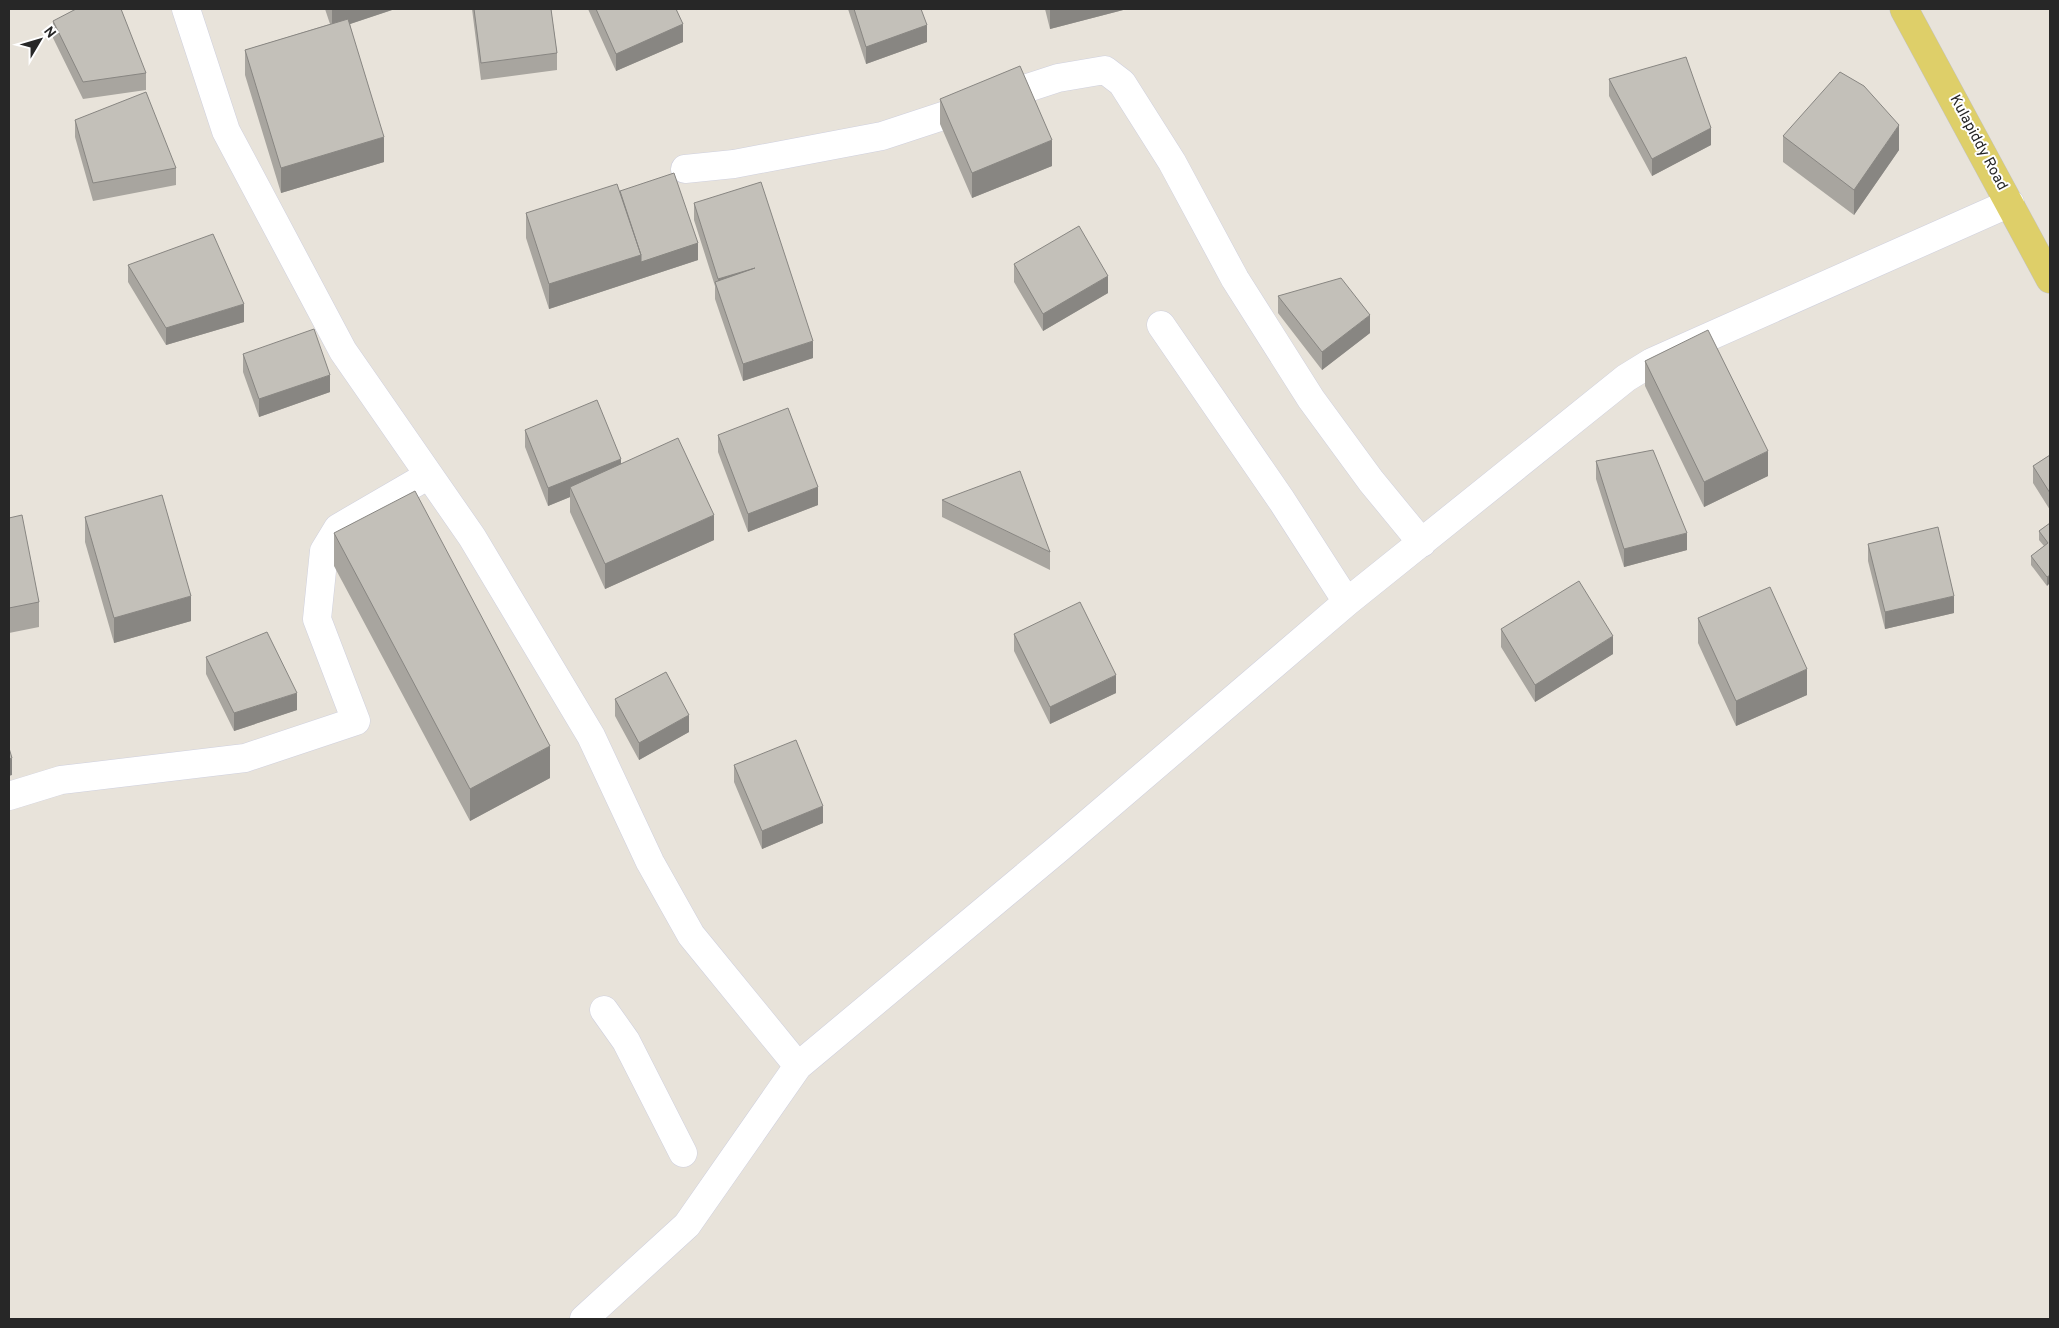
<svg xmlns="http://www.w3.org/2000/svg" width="2059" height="1328" font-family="Overpass,sans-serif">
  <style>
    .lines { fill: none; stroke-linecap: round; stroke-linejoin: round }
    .minor-casing { stroke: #cfd0de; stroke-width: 29 }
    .major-casing { stroke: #c3c3c3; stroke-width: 29 }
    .minor { stroke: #fff; stroke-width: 28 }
    .major { stroke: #decf69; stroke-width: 28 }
    .wall { fill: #a8a59f }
    .shaded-wall { fill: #888682 }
    .building { fill: #c3c0b9; stroke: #888682 }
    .labels { text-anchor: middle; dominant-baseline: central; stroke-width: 4; stroke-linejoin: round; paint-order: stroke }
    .street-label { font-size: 15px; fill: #272727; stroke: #fff }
  </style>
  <rect width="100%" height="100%" fill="#e8e3da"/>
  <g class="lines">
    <defs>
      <path id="minor" d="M 186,9 L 226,131 L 343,351 L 472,537 L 591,736 L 650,862 L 691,935 L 798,1066
        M 685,169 L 734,164 L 882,136 L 1058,78 L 1105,70 L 1122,83 L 1172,162 L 1235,279 L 1311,399 L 1371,481 L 1422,543
        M 1161,325 L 1282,501 L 1347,602
        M 9,796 L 61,780 L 245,758 L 356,721 L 317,619 L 324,551 L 338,528 L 429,475
        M 604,1010 L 626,1041 L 683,1153
        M 584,1319 L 687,1225 L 798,1066 L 1058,849 L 1347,602 L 1626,378 L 1652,362 L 2010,203"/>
      <path id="major" d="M 1904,9 L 2050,279"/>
    </defs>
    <!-- minor casing -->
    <use href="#minor" class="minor-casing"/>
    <!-- major casing -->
    <use href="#major" class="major-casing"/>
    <!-- minor -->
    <use href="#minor" class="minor"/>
    <!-- major -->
    <use href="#major" class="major"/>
  </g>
  <!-- wall -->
  <path class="wall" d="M 325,9 L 395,9 L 350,24 L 384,162 L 281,193 L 245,75 L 245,50 L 330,24 Z
    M 472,9 L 551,9 L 557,53 L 557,70 L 481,80 Z
    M 588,9 L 676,9 L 683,42 L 616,71 Z
    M 848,9 L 921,9 L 927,42 L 866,64 Z
    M 1045,9 L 1127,9 L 1050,29 Z
    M 53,21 L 146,73 L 146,90 L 83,99 L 53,38 Z
    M 1609,79 L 1711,145 L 1652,176 L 1609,96 Z
    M 940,99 L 1052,166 L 972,198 L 940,124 Z
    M 75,120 L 176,168 L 176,185 L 93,201 L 75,137 Z
    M 1783,136 L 1899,150 L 1854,215 L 1783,162 Z
    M 620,191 L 698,260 L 549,309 L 526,238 L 526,213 Z
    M 694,203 L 813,358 L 743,381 L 715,299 L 715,286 L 694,220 Z
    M 1014,264 L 1108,293 L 1043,331 L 1014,282 Z
    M 128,265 L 244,322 L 166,345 L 128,282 Z
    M 1278,296 L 1370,333 L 1322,370 L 1278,313 Z
    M 243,354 L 330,392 L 259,417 L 243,372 Z
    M 1645,361 L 1768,476 L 1704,507 L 1645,386 Z
    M 525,430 L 621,464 L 714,540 L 605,589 L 570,512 L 570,497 L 548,506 L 525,447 Z
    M 718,435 L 818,505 L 748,532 L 718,452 Z
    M 2050,455 L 2050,510 L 2033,483 L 2033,466 Z
    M 1596,461 L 1687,550 L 1624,567 L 1596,479 Z
    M 942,500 L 1050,552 L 1050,570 L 942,517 Z
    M 85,517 L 191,621 L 114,643 L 85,542 Z
    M 9,518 L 39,602 L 39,627 L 9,633 Z
    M 2050,523 L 2047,586 L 2031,565 L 2031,556 L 2044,546 L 2039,540 L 2039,531 Z
    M 334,533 L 550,778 L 470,821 L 334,566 Z
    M 1868,544 L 1954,613 L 1885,629 L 1868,561 Z
    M 1698,618 L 1807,695 L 1736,726 L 1698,643 Z
    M 1501,629 L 1613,654 L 1535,702 L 1501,647 Z
    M 1014,634 L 1116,693 L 1050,724 L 1014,651 Z
    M 206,657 L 297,710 L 234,731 L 206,674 Z
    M 615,699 L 689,732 L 639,760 L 615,716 Z
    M 734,765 L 823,823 L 762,849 L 734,782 Z"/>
  <!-- shaded-wall -->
  <path class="shaded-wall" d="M 332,9 L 395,9 L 332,30 Z
    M 1050,9 L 1127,9 L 1050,29 Z
    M 683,24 L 683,42 L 616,71 L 616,54 Z
    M 927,25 L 927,42 L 866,64 L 866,47 Z
    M 1899,125 L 1899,150 L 1854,215 L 1854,190 Z
    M 1711,128 L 1711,145 L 1652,176 L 1652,159 Z
    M 384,137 L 384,162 L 281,193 L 281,168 Z
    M 1052,140 L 1052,166 L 972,198 L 972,173 Z
    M 698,243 L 698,260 L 549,309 L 549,284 L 641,255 Z
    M 755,268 L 718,291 L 718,279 Z
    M 1108,276 L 1108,293 L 1043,331 L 1043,314 Z
    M 244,304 L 244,322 L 166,345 L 166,328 Z
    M 1370,315 L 1370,333 L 1322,370 L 1322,352 Z
    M 813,341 L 813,358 L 743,381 L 743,364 Z
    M 330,375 L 330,392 L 259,417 L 259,399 Z
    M 1768,451 L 1768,476 L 1704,507 L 1704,482 Z
    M 621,459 L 621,476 L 570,487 L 570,497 L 548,506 L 548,488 Z
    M 818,487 L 818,505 L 748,532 L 748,514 Z
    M 714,515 L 714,540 L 605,589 L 605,564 Z
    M 1687,533 L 1687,550 L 1624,567 L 1624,549 Z
    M 2050,575 L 2050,583 L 2047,586 L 2047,577 Z
    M 191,596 L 191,621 L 114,643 L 114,618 Z
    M 1954,596 L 1954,613 L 1885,629 L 1885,612 Z
    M 1613,636 L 1613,654 L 1535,702 L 1535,685 Z
    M 1807,669 L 1807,695 L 1736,726 L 1736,701 Z
    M 1116,675 L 1116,693 L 1050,724 L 1050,707 Z
    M 297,693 L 297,710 L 234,731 L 234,713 Z
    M 689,715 L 689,732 L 639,760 L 639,743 Z
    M 550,746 L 550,778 L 470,821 L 470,789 Z
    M 12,758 L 12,775 L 9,776 L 9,759 Z
    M 823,806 L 823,823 L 762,849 L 762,831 Z"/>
  <!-- building -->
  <path class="building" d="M 76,9 L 121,9 L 146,73 L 83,82 L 53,21 Z
    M 474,9 L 551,9 L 557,53 L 481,63 Z
    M 596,9 L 676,9 L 683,24 L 616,54 Z
    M 854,9 L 921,9 L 927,25 L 866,47 Z
    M 348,19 L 384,137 L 281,168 L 245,50 Z
    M 1686,57 L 1711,128 L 1652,159 L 1609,79 Z
    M 1020,66 L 1052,140 L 972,173 L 940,99 Z
    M 1840,72 L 1864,86 L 1899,125 L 1854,190 L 1783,136 Z
    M 146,92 L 176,168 L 93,183 L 75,120 Z
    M 674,173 L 698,243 L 641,262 L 641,255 L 620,191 Z
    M 761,182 L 813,341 L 743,364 L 715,282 L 755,268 L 718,279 L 694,203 Z
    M 617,184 L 641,255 L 549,284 L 526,213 Z
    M 1079,226 L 1108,276 L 1043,314 L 1014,264 Z
    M 213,234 L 244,304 L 166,328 L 128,265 Z
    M 1341,278 L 1370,315 L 1322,352 L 1278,296 Z
    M 314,329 L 330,375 L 259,399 L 243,354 Z
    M 1708,330 L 1768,451 L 1704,482 L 1645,361 Z
    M 597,400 L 621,459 L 548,488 L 525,430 Z
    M 788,408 L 818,487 L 748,514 L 718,435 Z
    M 678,438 L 714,515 L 605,564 L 570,487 Z
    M 1653,450 L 1687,533 L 1624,549 L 1596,461 Z
    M 2050,455 L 2050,493 L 2033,466 Z
    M 1020,471 L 1050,552 L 942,500 Z
    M 415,491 L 550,746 L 470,789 L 334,533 Z
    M 162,495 L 191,596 L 114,618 L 85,517 Z
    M 22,515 L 39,602 L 9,608 L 9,518 Z
    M 2050,523 L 2050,575 L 2047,577 L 2031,556 L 2048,543 L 2039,531 Z
    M 1938,527 L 1954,596 L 1885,612 L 1868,544 Z
    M 1579,581 L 1613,636 L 1535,685 L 1501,629 Z
    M 1770,587 L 1807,669 L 1736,701 L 1698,618 Z
    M 1080,602 L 1116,675 L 1050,707 L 1014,634 Z
    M 267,632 L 297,693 L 234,713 L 206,657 Z
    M 666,672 L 689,715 L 639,743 L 615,699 Z
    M 796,740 L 823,806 L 762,831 L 734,765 Z
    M 9,748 L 12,758 L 9,759 Z"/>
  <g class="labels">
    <!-- street labels -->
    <g class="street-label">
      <text transform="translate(1978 143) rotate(62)">Kulapiddy Road</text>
    </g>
  </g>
  <!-- border -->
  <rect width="2059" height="1328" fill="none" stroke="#272727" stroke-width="20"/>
  <!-- north arrow -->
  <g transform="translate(40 40) rotate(52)" stroke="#ffffff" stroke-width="4" paint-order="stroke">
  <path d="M0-4L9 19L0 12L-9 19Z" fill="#272727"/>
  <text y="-8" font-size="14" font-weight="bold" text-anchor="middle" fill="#272727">N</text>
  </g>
</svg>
